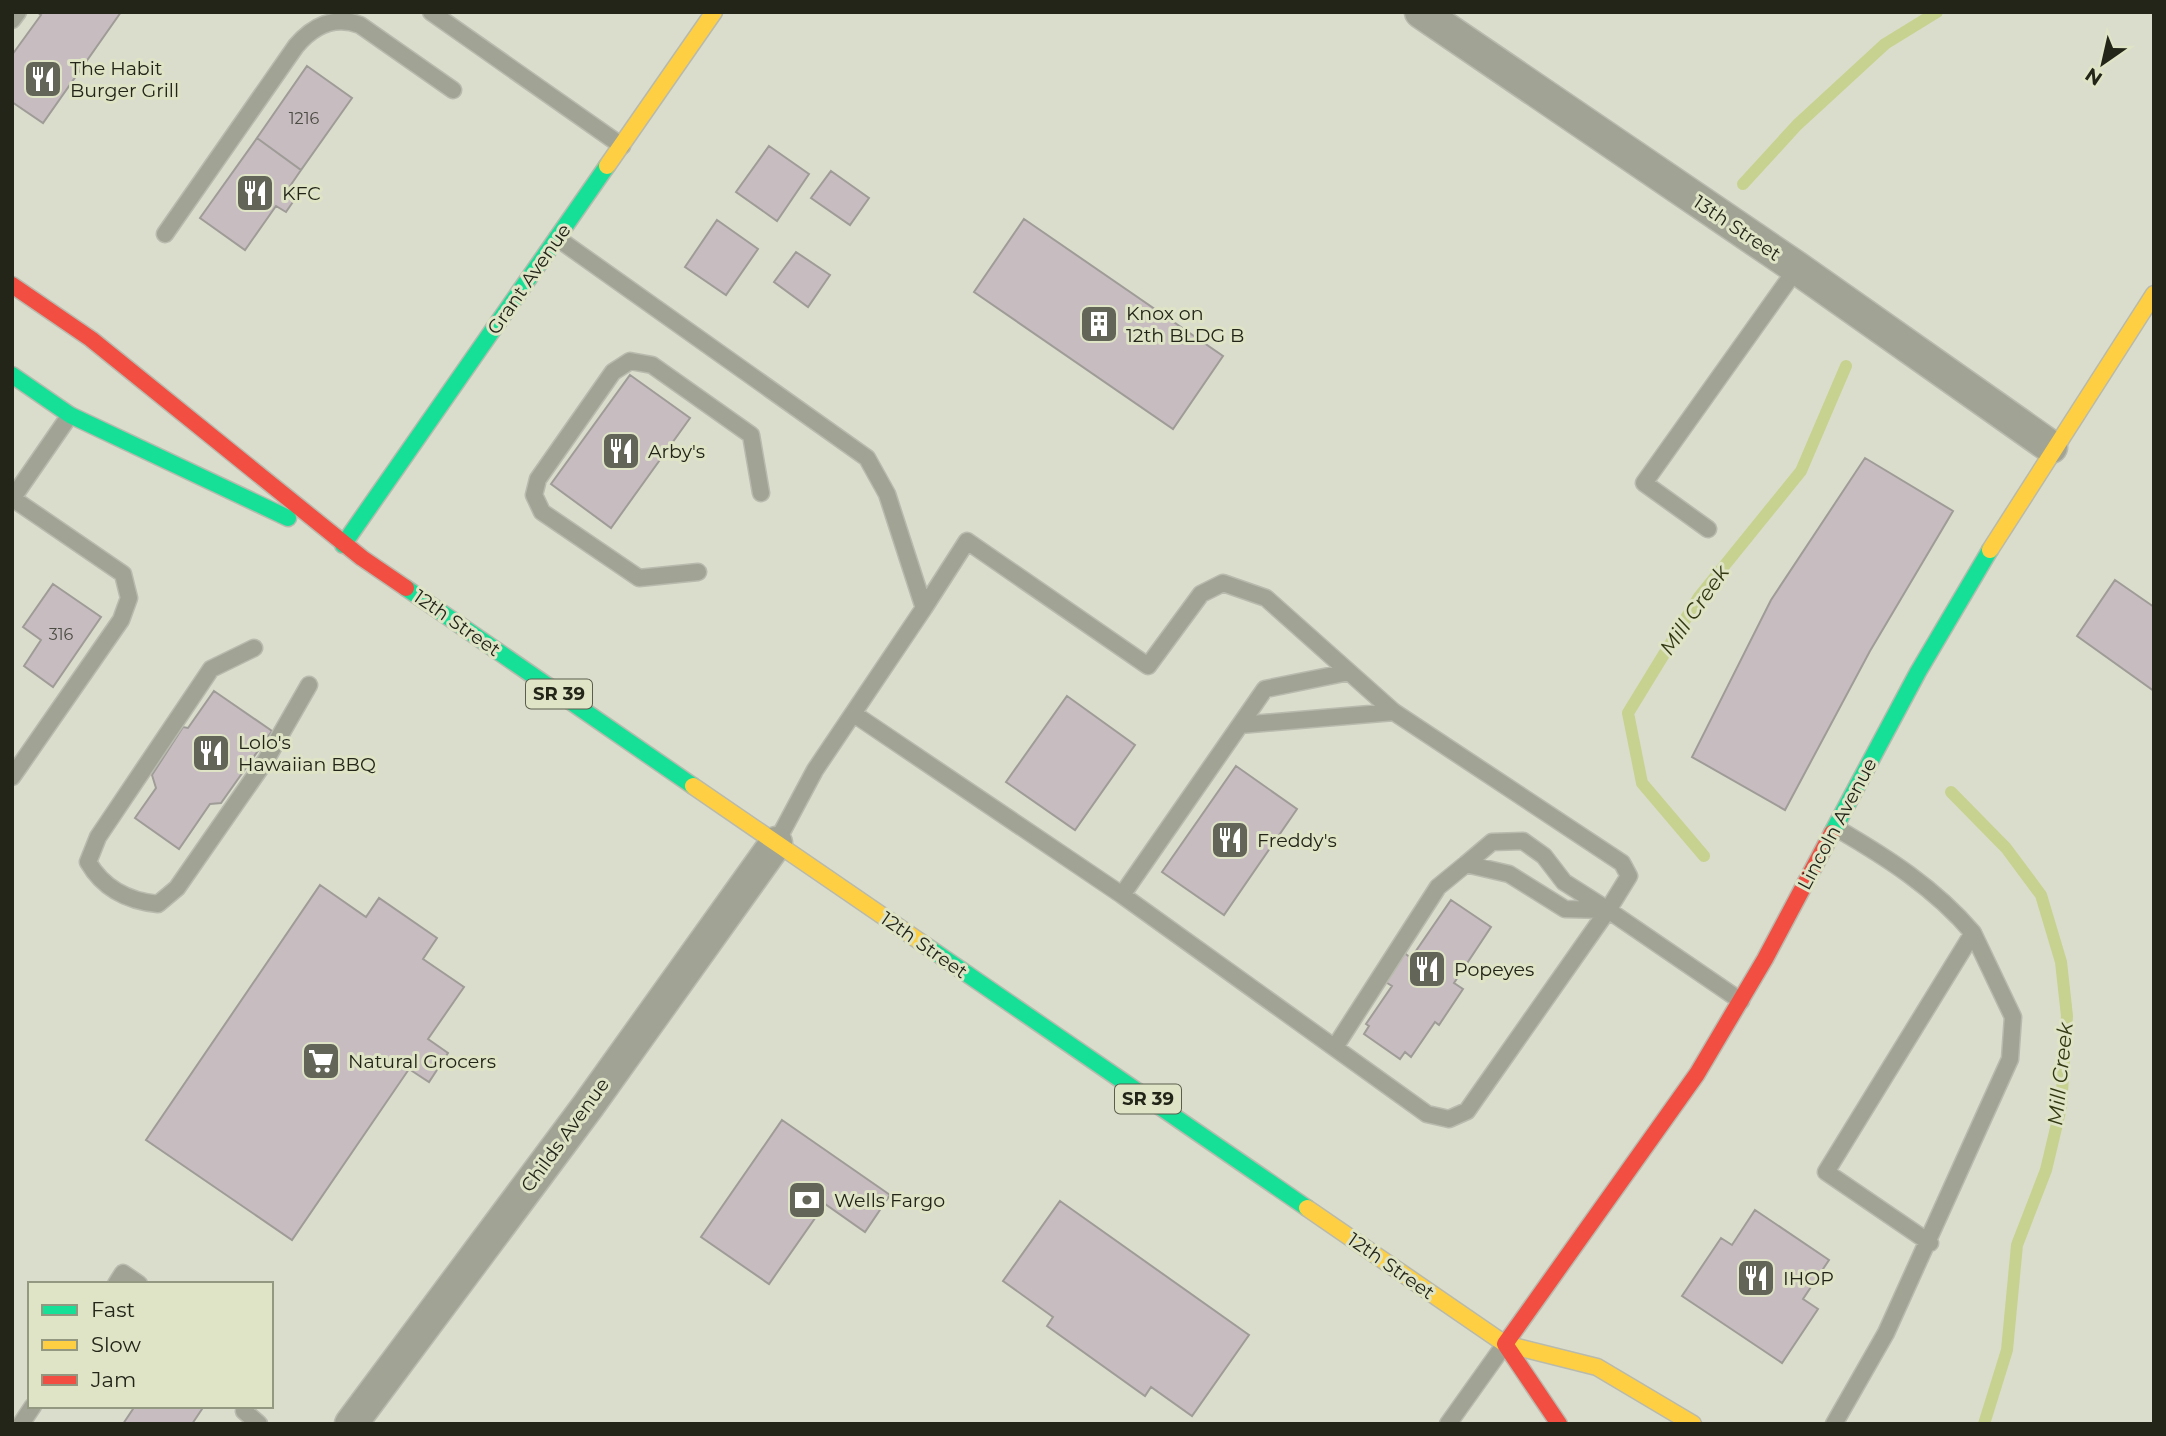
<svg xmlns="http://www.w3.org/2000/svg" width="2166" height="1436" font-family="Montserrat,sans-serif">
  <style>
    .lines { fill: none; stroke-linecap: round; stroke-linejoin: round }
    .stream { stroke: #c8d290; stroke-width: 12 }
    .building { fill: #c7bdc1; stroke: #9f9c98; stroke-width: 2 }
    .lane-casing { stroke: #b8baad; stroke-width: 19 }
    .street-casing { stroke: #b8baad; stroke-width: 35 }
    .fast-casing { stroke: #b8baad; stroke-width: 19 }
    .slow-casing { stroke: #b8baad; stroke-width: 19 }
    .jam-casing { stroke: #b8baad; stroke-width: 19 }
    .lane { stroke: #a1a395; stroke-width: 16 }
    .street { stroke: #a1a395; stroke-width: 32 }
    .fast { stroke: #16e098; stroke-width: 16 }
    .slow { stroke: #ffcf43; stroke-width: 16 }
    .jam { stroke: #f24e42; stroke-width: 16 }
    .labels { text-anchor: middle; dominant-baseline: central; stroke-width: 6; stroke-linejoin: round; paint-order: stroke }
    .number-label { font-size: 16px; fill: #4c4b43 }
    .shield { fill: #dee4c5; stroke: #5b5e4d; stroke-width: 2 }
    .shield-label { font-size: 18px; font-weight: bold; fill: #232519 }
    .poi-label { font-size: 19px; fill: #232519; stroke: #dee4c5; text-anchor: start }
    .street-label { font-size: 19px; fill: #232519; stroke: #dee4c5 }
    .water-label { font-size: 21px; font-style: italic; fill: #333813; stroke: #dee4c5 }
  </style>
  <rect width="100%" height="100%" fill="#daddcc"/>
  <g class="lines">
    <!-- stream -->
    <path class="stream" d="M 1743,184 L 1797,125 L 1885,44 L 1937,12
      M 1951,792 L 2006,848 L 2041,895 L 2061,962 L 2067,1016 L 2061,1107 L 2046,1170 L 2017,1245 L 2007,1350 L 1984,1424
      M 1704,856 L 1642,783 L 1628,713 L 1699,597 L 1801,471 L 1846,366"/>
  </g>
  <!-- building -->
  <path class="building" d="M 37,12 L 121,12 L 43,123 L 12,102 L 12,55 L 41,15 Z
    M 307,66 L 352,98 L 301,170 L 257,138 Z
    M 257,138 L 301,170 L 288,189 L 297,196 L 286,212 L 276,206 L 245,250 L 200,218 Z
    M 769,146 L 809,174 L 777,221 L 736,192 Z
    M 831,171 L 869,198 L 850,225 L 811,198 Z
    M 1024,219 L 1223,356 L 1173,429 L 974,292 Z
    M 717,220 L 758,249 L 726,295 L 685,267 Z
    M 796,252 L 830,275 L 808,307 L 774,282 Z
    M 630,375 L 690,418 L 611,528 L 551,484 Z
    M 1865,458 L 1953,511 L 1870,651 L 1785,810 L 1692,757 L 1771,600 Z
    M 2115,580 L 2154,607 L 2154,691 L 2077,636 Z
    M 53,584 L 101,617 L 53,687 L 24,666 L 41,640 L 23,627 Z
    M 214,691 L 272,731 L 221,803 L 210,804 L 179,849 L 135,818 L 156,788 L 152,775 L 183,727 L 188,728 Z
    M 1067,696 L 1135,745 L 1075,830 L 1006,782 Z
    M 1236,766 L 1297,809 L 1224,915 L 1162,872 Z
    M 320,885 L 366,917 L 379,898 L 437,938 L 423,959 L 464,987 L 428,1039 L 448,1053 L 429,1082 L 409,1069 L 292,1240 L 146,1140 Z
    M 1451,900 L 1491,927 L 1454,983 L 1463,989 L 1439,1025 L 1435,1022 L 1411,1057 L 1405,1052 L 1400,1059 L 1364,1034 L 1369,1026 L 1366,1024 L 1392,986 L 1384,981 L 1403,952 L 1411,958 Z
    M 782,1120 L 890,1195 L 865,1232 L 825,1204 L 769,1284 L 701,1237 Z
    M 1060,1201 L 1249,1335 L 1192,1416 L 1151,1387 L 1145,1396 L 1047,1326 L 1053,1317 L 1003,1281 Z
    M 1755,1210 L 1829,1260 L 1803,1299 L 1818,1309 L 1782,1363 L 1682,1296 L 1721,1238 L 1732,1245 Z
    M 135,1406 L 204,1406 L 192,1424 L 123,1424 Z"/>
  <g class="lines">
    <defs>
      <path id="lane" d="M 431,12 L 622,146
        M 12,20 L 18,12
        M 165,234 L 296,46 C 313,26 335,15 360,25 L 453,90
        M 557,238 L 867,458 L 887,494 L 924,608 L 815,770 L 776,843
        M 12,498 L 123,574 L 129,598 L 121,620 L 12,777
        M 12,499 L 70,415
        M 1708,529 L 1644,483 L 1797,268
        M 698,572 L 639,578 L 542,512 L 534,495 L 538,479 L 613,372 L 630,361 L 652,365 L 751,435 L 761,493
        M 924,608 L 967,541 L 1148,666 L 1201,594 L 1223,583 L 1266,598 L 1394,712 L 1622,863 L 1629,876 L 1608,910
        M 254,648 L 211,669 L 98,837 L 88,862 C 103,888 128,901 158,904 L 177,888 L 266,760 L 309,685
        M 854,714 L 1122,895 L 1427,1114 L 1449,1119 L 1467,1111 L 1608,910 L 1741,1001
        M 1240,725 L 1265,689 L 1349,672
        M 1836,828 C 1886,857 1935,888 1973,933
        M 1466,864 L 1492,842 L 1523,841 L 1544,856 L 1564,882 L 1608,910
        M 1122,895 L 1240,725 L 1394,712
        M 1335,1047 L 1438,887 L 1466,864 L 1509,874 L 1565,909 L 1608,910
        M 116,1284 L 123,1273 L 139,1284
        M 247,1406 L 244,1411 L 259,1424
        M 21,1424 L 33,1406
        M 1448,1424 L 1505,1344
        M 1834,1424 L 1886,1333 L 2010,1059 L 2013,1017 L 1973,933 L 1826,1172 L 1930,1243"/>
      <path id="street" d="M 1421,12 L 1797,268 L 2051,447
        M 351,1424 L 588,1106 L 776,843"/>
      <path id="fast" d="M 12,375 L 70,415 L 288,518
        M 343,545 L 607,166
        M 406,588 L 693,786
        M 1832,833 L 1918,672 L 1990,550
        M 925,945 L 1307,1208"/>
      <path id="slow" d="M 607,166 L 714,12
        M 1990,550 L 2154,294
        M 693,786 L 925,945
        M 1307,1208 L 1505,1344 L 1597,1367 L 1693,1424"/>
      <path id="jam" d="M 12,285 L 91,339 L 362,558 L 406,588
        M 1505,1344 L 1697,1074 L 1765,959 L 1832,833
        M 1505,1344 L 1559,1424"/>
    </defs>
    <!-- lane casing -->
    <use href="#lane" class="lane-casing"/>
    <!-- street casing -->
    <use href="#street" class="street-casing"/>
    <!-- fast casing -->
    <use href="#fast" class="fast-casing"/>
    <!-- slow casing -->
    <use href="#slow" class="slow-casing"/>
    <!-- jam casing -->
    <use href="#jam" class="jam-casing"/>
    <!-- lane -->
    <use href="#lane" class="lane"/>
    <!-- street -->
    <use href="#street" class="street"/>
    <!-- fast -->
    <use href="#fast" class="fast"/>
    <!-- slow -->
    <use href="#slow" class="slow"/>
    <!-- jam -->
    <use href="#jam" class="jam"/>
  </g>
  <!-- icons -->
  <defs>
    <symbol id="restaurant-square" viewBox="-11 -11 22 22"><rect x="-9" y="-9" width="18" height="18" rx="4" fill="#636558" stroke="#dee4c5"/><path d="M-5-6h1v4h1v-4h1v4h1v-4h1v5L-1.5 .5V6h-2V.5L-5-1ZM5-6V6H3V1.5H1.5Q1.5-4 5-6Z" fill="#fff"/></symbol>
    <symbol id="building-square" viewBox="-11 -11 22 22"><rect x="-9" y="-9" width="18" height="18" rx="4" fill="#636558" stroke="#dee4c5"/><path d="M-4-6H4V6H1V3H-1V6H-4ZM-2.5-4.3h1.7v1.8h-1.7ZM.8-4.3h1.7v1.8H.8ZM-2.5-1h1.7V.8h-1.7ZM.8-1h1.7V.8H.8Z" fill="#fff"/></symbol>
    <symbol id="supermarket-square" viewBox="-11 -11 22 22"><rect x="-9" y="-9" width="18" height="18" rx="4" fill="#636558" stroke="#dee4c5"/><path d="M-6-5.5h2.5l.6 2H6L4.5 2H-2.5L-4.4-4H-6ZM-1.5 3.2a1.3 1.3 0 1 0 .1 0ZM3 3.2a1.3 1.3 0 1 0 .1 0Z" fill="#fff"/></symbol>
    <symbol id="bank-square" viewBox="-11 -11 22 22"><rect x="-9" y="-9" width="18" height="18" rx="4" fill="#636558" stroke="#dee4c5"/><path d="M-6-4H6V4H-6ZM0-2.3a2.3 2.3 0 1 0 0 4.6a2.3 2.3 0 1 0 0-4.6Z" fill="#fff"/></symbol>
  </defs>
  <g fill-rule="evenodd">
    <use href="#restaurant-square" x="21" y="57" width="44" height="44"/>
    <use href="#restaurant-square" x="233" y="171" width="44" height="44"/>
    <use href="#building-square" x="1077" y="302" width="44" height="44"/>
    <use href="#restaurant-square" x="599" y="429" width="44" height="44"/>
    <use href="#restaurant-square" x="189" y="731" width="44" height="44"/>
    <use href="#restaurant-square" x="1208" y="818" width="44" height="44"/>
    <use href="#restaurant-square" x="1405" y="947" width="44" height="44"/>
    <use href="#supermarket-square" x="299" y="1039" width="44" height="44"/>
    <use href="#bank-square" x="785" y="1178" width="44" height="44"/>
    <use href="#restaurant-square" x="1734" y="1256" width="44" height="44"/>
  </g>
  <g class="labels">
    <!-- number labels -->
    <g class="number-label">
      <text x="304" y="118">1216</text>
      <text x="61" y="634">316</text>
    </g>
    <!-- shield labels -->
    <g class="shield">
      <rect x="526" y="679.5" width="66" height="29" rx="5"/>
      <rect x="1115" y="1084.5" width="66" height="29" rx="5"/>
    </g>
    <g class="shield-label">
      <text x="559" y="694">SR 39</text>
      <text x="1148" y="1099">SR 39</text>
    </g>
    <!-- poi labels -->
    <g class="poi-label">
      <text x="70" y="68">The Habit<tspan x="70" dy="22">Burger Grill</tspan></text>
      <text x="282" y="193">KFC</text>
      <text x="1126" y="313">Knox on<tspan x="1126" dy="22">12th BLDG B</tspan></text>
      <text x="648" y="451">Arby's</text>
      <text x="238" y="742">Lolo's<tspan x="238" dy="22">Hawaiian BBQ</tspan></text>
      <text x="1257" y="840">Freddy's</text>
      <text x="1454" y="969">Popeyes</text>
      <text x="348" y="1061">Natural Grocers</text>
      <text x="834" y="1200">Wells Fargo</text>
      <text x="1783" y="1278">IHOP</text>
    </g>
    <!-- street labels -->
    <g class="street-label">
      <text transform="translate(1737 228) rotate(34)">13th Street</text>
      <text transform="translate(529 279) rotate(-55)">Grant Avenue</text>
      <text transform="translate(457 623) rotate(35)">12th Street</text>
      <text transform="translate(1837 824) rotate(-62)">Lincoln Avenue</text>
      <text transform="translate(924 945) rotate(35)">12th Street</text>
      <text transform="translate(565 1135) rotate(-54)">Childs Avenue</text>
      <text transform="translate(1391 1266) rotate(35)">12th Street</text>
    </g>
    <!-- water labels -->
    <g class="water-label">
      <text transform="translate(1694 610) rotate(-55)">Mill Creek</text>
      <text transform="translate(2060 1074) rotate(-84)">Mill Creek</text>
    </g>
  </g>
  <!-- border -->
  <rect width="2166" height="1436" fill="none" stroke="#232519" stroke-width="28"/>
  <!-- legend -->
  <rect x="28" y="1282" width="245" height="126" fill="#dee4c5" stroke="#939880" stroke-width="2"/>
  <rect x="42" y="1305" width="35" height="10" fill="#16e098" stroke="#939880" stroke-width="2"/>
  <text x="91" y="1317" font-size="21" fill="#232519">Fast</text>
  <rect x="42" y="1340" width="35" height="10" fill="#ffcf43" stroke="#939880" stroke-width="2"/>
  <text x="91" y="1352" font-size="21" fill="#232519">Slow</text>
  <rect x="42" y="1375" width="35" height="10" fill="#f24e42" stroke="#939880" stroke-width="2"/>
  <text x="91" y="1387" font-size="21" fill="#232519">Jam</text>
  <!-- north arrow -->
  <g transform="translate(2103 63) rotate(214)" stroke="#dee4c5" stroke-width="5" paint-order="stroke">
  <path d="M0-5L12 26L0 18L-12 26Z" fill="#232519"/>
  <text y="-10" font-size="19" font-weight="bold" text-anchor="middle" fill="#232519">N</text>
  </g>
</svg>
